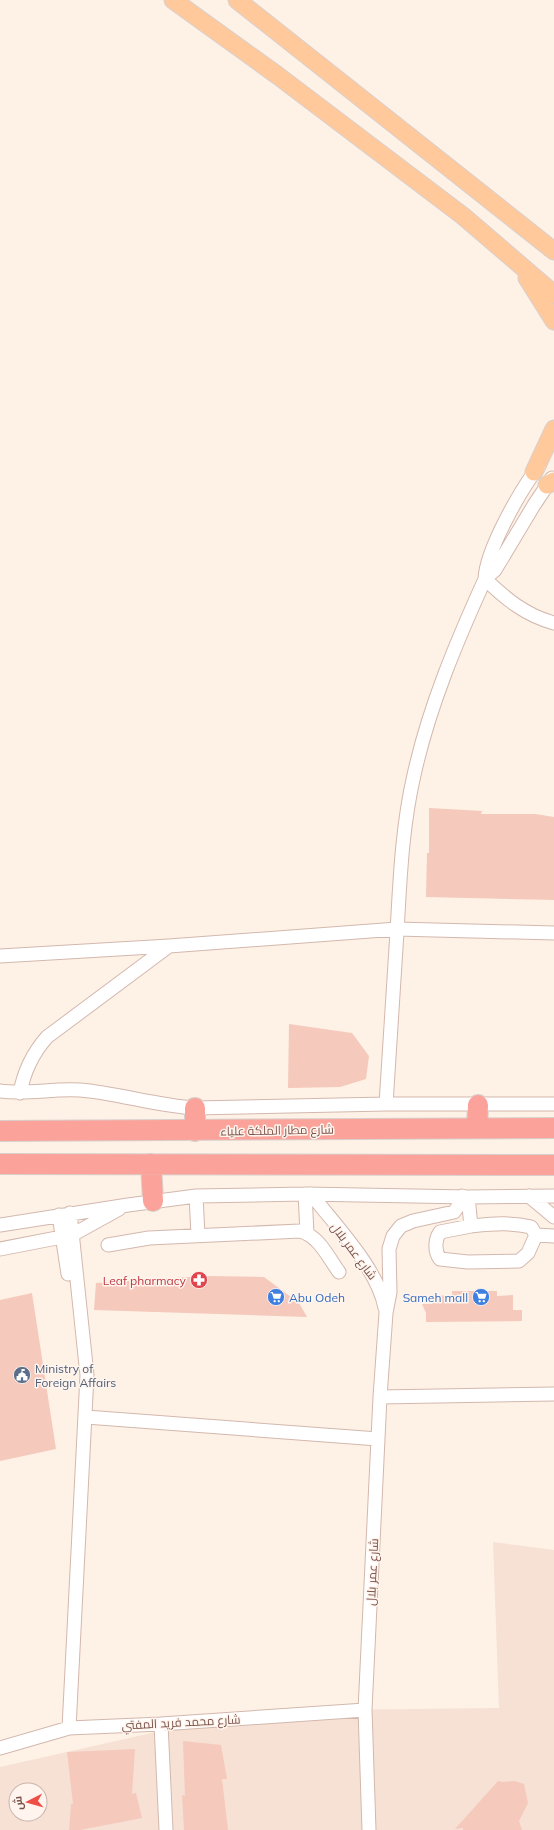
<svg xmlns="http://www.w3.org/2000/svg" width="554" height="1830" font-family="Mulish,Cairo,sans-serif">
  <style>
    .residential { fill: #f6e1d4; fill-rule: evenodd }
    .building { fill: #f5c9bc }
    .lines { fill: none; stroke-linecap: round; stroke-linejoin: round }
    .minor-casing { stroke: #d3b8ae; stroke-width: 15 }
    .major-casing { stroke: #d9cfcc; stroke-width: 19 }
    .highway-casing { stroke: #d9cfcc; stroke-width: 22 }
    .minor { stroke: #fff; stroke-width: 13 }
    .major { stroke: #ffc99c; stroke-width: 17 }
    .highway { stroke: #fba39a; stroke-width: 20 }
    .labels { text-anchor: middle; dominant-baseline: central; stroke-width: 3; stroke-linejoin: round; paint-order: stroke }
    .street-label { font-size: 12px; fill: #795249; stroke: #fff5ee }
    .health-label { font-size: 12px; fill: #be3a42; stroke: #fff5ee; text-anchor: end }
    .shop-label { font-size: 12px; fill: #366cbe; stroke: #fff5ee; text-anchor: start }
    .service-label { font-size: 12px; fill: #4e5e75; stroke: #fff5ee; text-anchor: start }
  </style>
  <rect width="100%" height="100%" fill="#fef1e6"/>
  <!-- residential -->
  <path class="residential" d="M 493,1542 L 554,1550 L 554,1830 L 0,1830 L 0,1767 L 250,1711 L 499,1708 ZM 16,1790 L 40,1790 L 40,1814 L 16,1814 Z"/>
  <!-- building -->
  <path class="building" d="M 429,808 L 482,811 L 481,814 L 535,814 L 554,817 L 554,900 L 426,897 L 427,853 L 429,853 Z
    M 289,1024 L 352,1033 L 369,1056 L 366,1079 L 340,1087 L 288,1088 Z
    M 207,1276 L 264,1277 L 299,1303 L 307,1317 L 94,1310 L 96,1283 Z
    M 452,1291 L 497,1291 L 497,1296 L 513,1295 L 513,1310 L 522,1310 L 522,1321 L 426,1322 L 426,1313 L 422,1304 L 432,1304 L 432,1296 L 452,1295 Z
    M 32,1293 L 56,1449 L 0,1461 L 0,1300 Z
    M 183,1741 L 221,1745 L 227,1779 L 222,1779 L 228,1830 L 184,1830 L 182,1795 L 185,1796 Z
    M 135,1749 L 132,1794 L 136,1793 L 142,1818 L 80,1830 L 69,1830 L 71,1804 L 73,1804 L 67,1752 Z
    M 498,1781 L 503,1782 L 514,1781 L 524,1784 L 528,1803 L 519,1821 L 522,1830 L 463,1830 L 463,1828 L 455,1829 Z"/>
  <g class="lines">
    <defs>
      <path id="minor" d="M 485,579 L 495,570 L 534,505 L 552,478
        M 485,579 C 506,599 525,615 554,623
        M 0,956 L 169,946 L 397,929 L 554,933
        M 0,1091 C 27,1095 53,1088 80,1090 C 118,1093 156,1106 195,1108 L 386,1104 L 554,1104
        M 20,1093 C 24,1071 32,1054 47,1037 L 169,946
        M 386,1104 C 390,1047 393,989 397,932 C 400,879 402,827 414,775 C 429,707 456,643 485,579 C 486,550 521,489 539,466
        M 305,1194 L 307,1233
        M 311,1194 C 335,1225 378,1269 385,1308
        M 196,1196 L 198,1235
        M 529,1196 L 554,1217
        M 468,1197 L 471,1226 C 492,1224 511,1222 531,1227 L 536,1235
        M 59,1215 L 68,1274
        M 0,1225 L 128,1205 L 196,1196 L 305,1194 L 468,1197 L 554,1196
        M 471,1226 L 440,1232 C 435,1239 434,1251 440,1259 L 468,1262 L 519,1261 L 528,1253 L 536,1235 L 554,1236
        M 108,1245 L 149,1238 L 300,1231 C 319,1236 328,1257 339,1272
        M 0,1249 L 72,1235 L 119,1209
        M 380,1397 L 554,1394
        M 86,1417 L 378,1439
        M 161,1724 L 166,1830
        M 69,1728 L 87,1375 L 70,1213
        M 0,1748 L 69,1728 L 161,1724 L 365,1710
        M 369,1830 L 365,1710 L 380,1397 L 386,1313 L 390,1292 L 389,1249 L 393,1236 L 401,1226 L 413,1221 L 454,1212 L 459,1205 L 462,1196"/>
      <path id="major" d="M 173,0 L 277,75 L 463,216 L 554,294
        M 237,0 L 554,251
        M 527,278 L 554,321
        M 534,472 L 554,429
        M 547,485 L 554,481"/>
      <path id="highway" d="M 195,1108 L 195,1131
        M 477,1128 L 478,1105
        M 0,1131 L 554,1128
        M 0,1164 L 554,1165
        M 151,1164 L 153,1201"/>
    </defs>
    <!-- minor casing -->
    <use href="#minor" class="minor-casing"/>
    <!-- major casing -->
    <use href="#major" class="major-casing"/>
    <!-- highway casing -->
    <use href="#highway" class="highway-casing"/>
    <!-- minor -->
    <use href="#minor" class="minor"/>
    <!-- major -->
    <use href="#major" class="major"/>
    <!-- highway -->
    <use href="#highway" class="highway"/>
  </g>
  <!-- icons -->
  <defs>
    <symbol id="pharmacy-disc" viewBox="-11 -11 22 22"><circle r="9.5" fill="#e0444e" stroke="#fff5ee"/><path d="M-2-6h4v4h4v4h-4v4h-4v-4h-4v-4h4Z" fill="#fff"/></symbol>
    <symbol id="supermarket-disc" viewBox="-11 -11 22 22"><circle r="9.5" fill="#3f7fe0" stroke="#fff5ee"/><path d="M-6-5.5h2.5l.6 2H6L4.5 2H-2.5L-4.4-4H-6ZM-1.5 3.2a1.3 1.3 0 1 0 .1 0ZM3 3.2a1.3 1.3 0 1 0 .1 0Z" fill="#fff"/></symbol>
    <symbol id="civic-disc" viewBox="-11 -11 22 22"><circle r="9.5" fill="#5c6f8a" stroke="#fff5ee"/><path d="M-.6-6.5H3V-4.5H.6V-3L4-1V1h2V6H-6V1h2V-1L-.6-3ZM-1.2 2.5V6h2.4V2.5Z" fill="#fff"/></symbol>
  </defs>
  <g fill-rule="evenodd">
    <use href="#pharmacy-disc" x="189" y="1270" width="20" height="20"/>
    <use href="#supermarket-disc" x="266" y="1287" width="20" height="20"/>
    <use href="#supermarket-disc" x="471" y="1287" width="20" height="20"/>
    <use href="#civic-disc" x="12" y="1365" width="20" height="20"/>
  </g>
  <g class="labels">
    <!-- street labels -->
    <g class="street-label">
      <text transform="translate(277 1130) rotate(-1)">شارع مطار الملكة علياء</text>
      <text transform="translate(354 1251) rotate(53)">شارع عمر بلال</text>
      <text transform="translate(372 1572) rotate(-87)">شارع عمر بلال</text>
      <text transform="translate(181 1722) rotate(-3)">شارع محمد فريد المفتي</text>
    </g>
    <!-- health labels -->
    <g class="health-label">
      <text x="186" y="1280">Leaf pharmacy</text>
    </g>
    <!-- shop labels -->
    <g class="shop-label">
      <text x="289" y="1297">Abu Odeh</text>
      <text x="468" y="1297" text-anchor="end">Sameh mall</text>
    </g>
    <!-- service labels -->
    <g class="service-label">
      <text x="35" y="1368">Ministry of<tspan x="35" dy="14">Foreign Affairs</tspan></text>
    </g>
  </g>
  <!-- north arrow -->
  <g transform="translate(28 1802) rotate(264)"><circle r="19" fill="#fff5ee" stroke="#c9b4ac"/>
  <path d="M0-3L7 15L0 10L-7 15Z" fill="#ee4e45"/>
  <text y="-6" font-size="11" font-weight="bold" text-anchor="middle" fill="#795249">ش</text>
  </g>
</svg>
